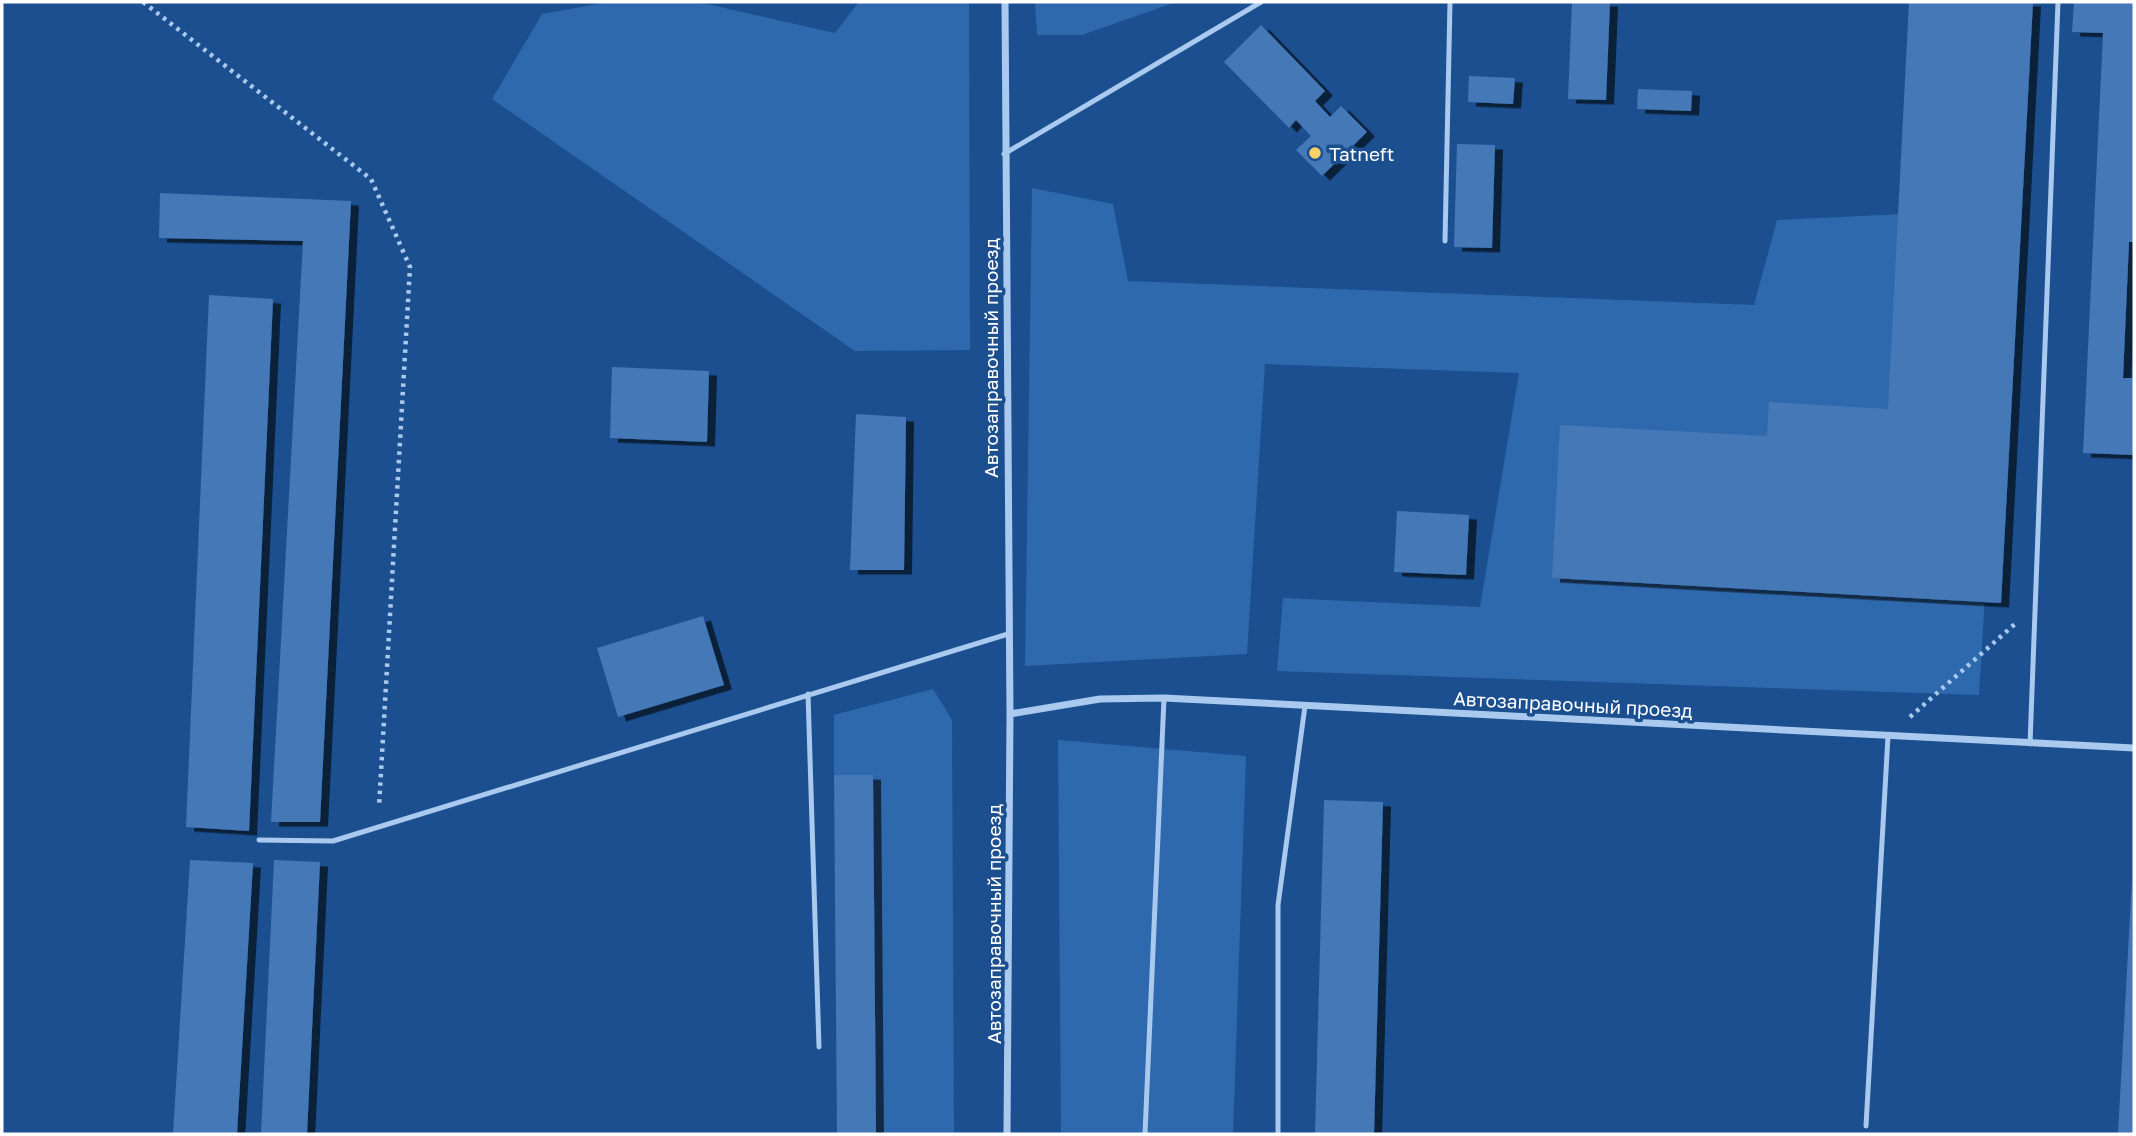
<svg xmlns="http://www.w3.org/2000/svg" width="2136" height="1136" font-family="'Golos Text',sans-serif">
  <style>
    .green { fill: #2e69ad }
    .building { fill: #4478b7; filter: url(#shadow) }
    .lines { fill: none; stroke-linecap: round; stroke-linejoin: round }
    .path { stroke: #a9c9ee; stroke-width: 4.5; stroke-dasharray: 3.5 5; stroke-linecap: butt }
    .lane { stroke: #a9c9ee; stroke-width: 5 }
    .street { stroke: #a9c9ee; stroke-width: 7 }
    .poi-dot { fill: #ffd166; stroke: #1b4f8f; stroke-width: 2.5 }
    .labels { text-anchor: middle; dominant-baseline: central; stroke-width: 7; stroke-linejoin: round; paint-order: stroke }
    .poi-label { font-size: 19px; fill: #fff; stroke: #1b4f8f; text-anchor: start }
    .street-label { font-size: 19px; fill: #fff; stroke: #1b4f8f }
  </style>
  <defs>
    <filter id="shadow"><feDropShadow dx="8" dy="4.5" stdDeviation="0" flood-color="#0009"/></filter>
  </defs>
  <rect width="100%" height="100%" fill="#1b4f8f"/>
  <!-- green -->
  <path class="green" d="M 609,2 L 698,2 L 835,33 L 859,2 L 969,2 L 970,350 L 855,351 L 492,99 L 542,14 Z
    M 1035,2 L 1176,2 L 1082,35 L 1037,35 Z
    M 1978,2 L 2021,2 L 1979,695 L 1277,671 L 1283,598 L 1480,607 L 1519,373 L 1265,364 L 1247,654 L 1025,666 L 1032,188 L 1113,204 L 1128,281 L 1754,305 L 1777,220 L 1965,211 Z
    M 933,689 L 952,720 L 954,1134 L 876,1134 L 873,775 L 834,775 L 834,715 Z
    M 1058,740 L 1246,756 L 1233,1134 L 1061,1134 Z"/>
  <!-- building -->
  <path class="building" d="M 1572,2 L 1610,2 L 1606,100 L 1568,99 Z
    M 1909,2 L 2033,2 L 2001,603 L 1552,578 L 1560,425 L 1767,436 L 1769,402 L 1888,409 Z
    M 2074,2 L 2134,2 L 2134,242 L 2129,242 L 2123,378 L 2134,378 L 2134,455 L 2083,453 L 2103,33 L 2072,32 Z
    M 1261,25 L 1325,91 L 1315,101 L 1330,117 L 1341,106 L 1367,132 L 1322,176 L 1296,150 L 1311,136 L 1296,120 L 1289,128 L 1224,62 Z
    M 1469,76 L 1515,78 L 1513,104 L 1468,102 Z
    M 1638,89 L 1692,91 L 1691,111 L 1637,109 Z
    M 1457,144 L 1495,145 L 1492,248 L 1454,247 Z
    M 160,193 L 351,201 L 320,822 L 271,822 L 303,241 L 159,238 Z
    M 209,295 L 273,299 L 249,831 L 186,827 Z
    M 612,367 L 709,371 L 707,442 L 610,438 Z
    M 856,414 L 906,417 L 904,570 L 850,570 Z
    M 1397,511 L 1469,515 L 1466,575 L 1394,572 Z
    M 703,616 L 724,685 L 618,717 L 597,648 Z
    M 834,775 L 873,775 L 876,1134 L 837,1134 Z
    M 1324,800 L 1383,802 L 1374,1134 L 1315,1134 Z
    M 190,860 L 253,863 L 237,1134 L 173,1134 Z
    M 274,860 L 320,862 L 307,1134 L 261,1134 Z
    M 2132,879 L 2134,1134 L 2118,1134 Z"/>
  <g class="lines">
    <!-- path -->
    <path class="path" d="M 143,2 L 371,179 L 410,267 L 379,807
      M 1910,717 L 2016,623"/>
    <!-- lane -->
    <path class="lane" d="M 1004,154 L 1261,2
      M 1445,241 L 1450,2
      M 808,694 L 819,1047
      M 2030,744 L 2058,2
      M 259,840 L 333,841 L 1008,634
      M 1866,1126 L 1888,736
      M 1145,1134 L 1164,698
      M 1278,1134 L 1278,905 L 1305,706"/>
    <!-- street -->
    <path class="street" d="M 1005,2 L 1010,714 L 1007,1134
      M 1010,714 L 1100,699 L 1164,698 L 2134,748"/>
  </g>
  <!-- markers -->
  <circle class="poi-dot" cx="1315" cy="153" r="7"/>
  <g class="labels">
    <!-- poi labels -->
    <g class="poi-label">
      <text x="1329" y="153">Tatneft</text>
    </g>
    <!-- street labels -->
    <g class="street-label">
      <text transform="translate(990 358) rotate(-90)">Автозаправочный проезд</text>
      <text transform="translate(1573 704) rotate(3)">Автозаправочный проезд</text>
      <text transform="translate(993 924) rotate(-90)">Автозаправочный проезд</text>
    </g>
  </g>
  <!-- border -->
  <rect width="2136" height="1136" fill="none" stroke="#ffffff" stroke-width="7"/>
</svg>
